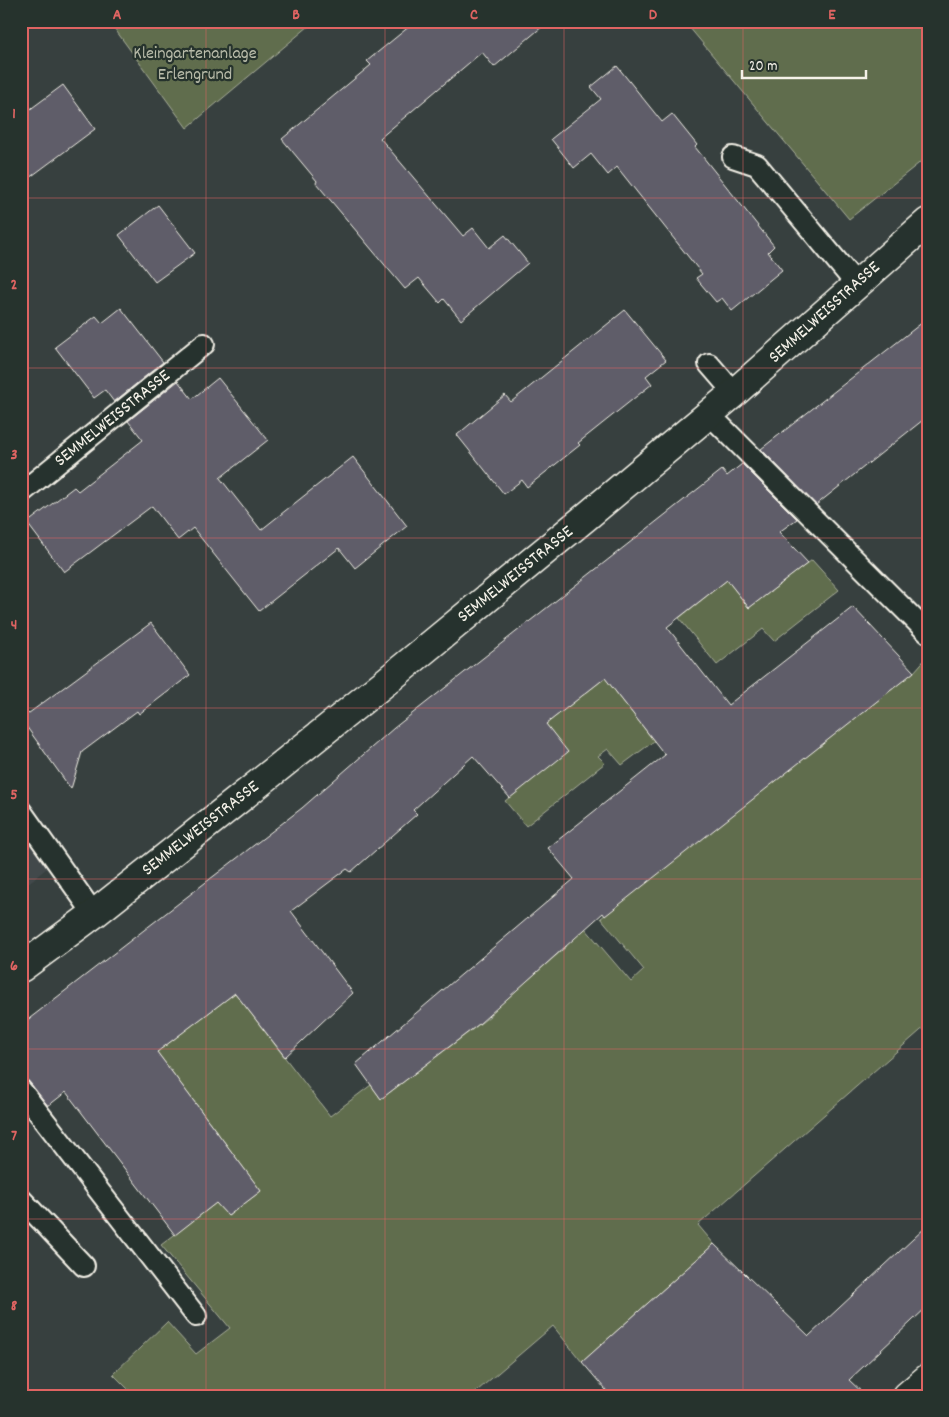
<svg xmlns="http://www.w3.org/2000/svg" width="949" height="1417" font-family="Dekko,sans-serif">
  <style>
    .built { fill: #43494c }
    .green { fill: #606d4e; stroke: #aaaf9b }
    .building { fill: #5e5d69; stroke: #f4f1e8 }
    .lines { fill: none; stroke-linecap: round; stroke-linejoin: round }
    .service-casing { stroke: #f4f1e8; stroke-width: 24 }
    .minor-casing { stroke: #f4f1e8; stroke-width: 31 }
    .tertiary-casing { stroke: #f4f1e8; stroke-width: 31 }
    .service { stroke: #26332d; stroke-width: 20 }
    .minor { stroke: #26332d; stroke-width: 28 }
    .tertiary { stroke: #26332d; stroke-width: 28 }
    .grid { fill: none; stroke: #df6462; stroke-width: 1; stroke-opacity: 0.55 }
    .labels { text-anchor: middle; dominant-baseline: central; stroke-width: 4.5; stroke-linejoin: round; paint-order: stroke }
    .park-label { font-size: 18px; fill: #b9bcaa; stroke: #26332d }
    .street-label { font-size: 18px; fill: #f4f1e8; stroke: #26332d }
    .neatline { fill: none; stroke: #df6462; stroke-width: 2 }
    .grid-label { font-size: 16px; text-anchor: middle; font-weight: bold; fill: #df6462 }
  </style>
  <rect width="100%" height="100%" fill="#37403f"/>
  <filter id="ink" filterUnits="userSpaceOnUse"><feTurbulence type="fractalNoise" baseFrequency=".02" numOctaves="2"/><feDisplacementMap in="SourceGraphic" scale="10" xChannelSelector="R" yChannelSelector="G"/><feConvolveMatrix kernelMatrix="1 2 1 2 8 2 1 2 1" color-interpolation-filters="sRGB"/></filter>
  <g filter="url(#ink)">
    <!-- built -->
    <path class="built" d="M 21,832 L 47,868 L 21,889 Z"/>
    <!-- green -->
    <path class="green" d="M 109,21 L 315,21 L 187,128 Z
      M 684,21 L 928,21 L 928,156 L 849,219 Z
      M 812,560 L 839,590 L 774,641 L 763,629 L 717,665 L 679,618 L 727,580 L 749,608 Z
      M 928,656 L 928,1024 L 698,1225 L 714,1244 L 582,1362 L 553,1326 L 471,1396 L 135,1396 L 113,1374 L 167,1322 L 196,1354 L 230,1328 L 161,1245 L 216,1203 L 228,1216 L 261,1191 L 157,1052 L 235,993 L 330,1116 L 371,1085 L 381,1099 L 490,1016 L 489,1014 L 567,946 L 537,911 L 556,894 L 631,982 L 644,970 L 601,918 L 914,672 Z
      M 605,678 L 654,741 L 622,765 L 608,749 L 598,756 L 605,763 L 526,826 L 505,801 L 567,752 L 546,724 Z"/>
    <!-- building -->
    <path class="building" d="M 416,21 L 549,21 L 494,67 L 482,52 L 380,138 L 463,236 L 473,228 L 489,248 L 505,235 L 528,263 L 461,320 L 444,299 L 440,303 L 419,278 L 405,289 L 316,183 L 317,181 L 282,139 L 371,65 L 367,61 Z
      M 617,66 L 662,122 L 672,114 L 697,145 L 695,147 L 774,246 L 768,252 L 782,270 L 732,311 L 722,298 L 716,302 L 696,278 L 702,274 L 617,167 L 608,175 L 591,154 L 574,168 L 551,139 L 601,99 L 591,87 Z
      M 63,85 L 95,129 L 21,184 L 21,116 Z
      M 158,205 L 195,253 L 155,282 L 119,235 Z
      M 121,308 L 163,362 L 114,402 L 105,390 L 94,398 L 55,347 L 96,316 L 102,323 Z
      M 625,310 L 666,360 L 646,376 L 652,384 L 578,443 L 580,445 L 527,487 L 522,480 L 504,494 L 457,435 L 505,395 L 511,402 Z
      M 928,318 L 928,416 L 816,505 L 761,449 Z
      M 218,378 L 268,440 L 220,478 L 261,530 L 353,457 L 407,526 L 355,568 L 339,548 L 259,611 L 193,528 L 178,540 L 152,506 L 64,572 L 27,523 L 74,487 L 78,491 L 143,440 L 128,421 L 178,381 L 192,399 Z
      M 742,464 L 797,519 L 779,532 L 808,563 L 749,608 L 727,580 L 667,627 L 728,705 L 853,607 L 914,672 L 605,916 L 603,913 L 479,1024 L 381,1099 L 356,1064 L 574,879 L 548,848 L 665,755 L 605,678 L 546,724 L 568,752 L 510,798 L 473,756 L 413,810 L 417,814 L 351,872 L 347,869 L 291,911 L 353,993 L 285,1057 L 235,993 L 157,1052 L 261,1191 L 228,1216 L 216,1203 L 175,1235 L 66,1092 L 48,1106 L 30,1083 L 21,1078 L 21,1025 L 302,808 L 394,728 L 722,470 L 727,476 Z
      M 151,623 L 190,675 L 139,714 L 137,711 L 82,752 L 71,789 L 21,719 Z
      M 928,1225 L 928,1306 L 849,1380 L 866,1396 L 611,1396 L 582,1362 L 714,1244 L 809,1336 Z"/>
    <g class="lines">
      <defs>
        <path id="service" d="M 733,157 L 757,165 L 857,285
          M 709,364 L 734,393
          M 709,414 L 928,633
          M 21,493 L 204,344
          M 21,811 L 94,914
          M 21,1090 L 196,1316
          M 21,1199 L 84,1266"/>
        <path id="minor" d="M 21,968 L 94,914 L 238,800 L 388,680 L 586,517 L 734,393 L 928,222"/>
        <path id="tertiary" d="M 907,1396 L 928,1378"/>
      </defs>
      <!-- service casing -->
      <use href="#service" class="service-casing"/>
      <!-- minor casing -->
      <use href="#minor" class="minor-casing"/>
      <!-- tertiary casing -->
      <use href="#tertiary" class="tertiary-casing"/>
      <!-- service -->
      <use href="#service" class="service"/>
      <!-- minor -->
      <use href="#minor" class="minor"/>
      <!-- tertiary -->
      <use href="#tertiary" class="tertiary"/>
    </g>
  </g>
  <!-- grid -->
  <path class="grid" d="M 206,21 L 206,1396M 385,21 L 385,1396M 564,21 L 564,1396M 743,21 L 743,1396M 21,198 L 928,198M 21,368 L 928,368M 21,538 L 928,538M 21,708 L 928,708M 21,879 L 928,879M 21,1049 L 928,1049M 21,1219 L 928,1219"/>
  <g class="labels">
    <!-- park labels -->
    <g class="park-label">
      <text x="195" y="54">Kleingartenanlage<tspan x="195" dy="21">Erlengrund</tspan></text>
    </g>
    <!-- street labels -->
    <g class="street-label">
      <text transform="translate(825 313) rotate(-42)">SEMMELWEISSTRASSE</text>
      <text transform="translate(113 419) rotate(-39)">SEMMELWEISSTRASSE</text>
      <text transform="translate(516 575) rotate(-39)">SEMMELWEISSTRASSE</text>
      <text transform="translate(201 829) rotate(-38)">SEMMELWEISSTRASSE</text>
    </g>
  </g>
  <!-- margin -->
  <rect width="949" height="1417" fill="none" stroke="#26332d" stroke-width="55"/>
  <!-- scale -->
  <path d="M742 70v8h124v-8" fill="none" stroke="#f4f1e8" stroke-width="2.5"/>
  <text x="749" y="70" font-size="15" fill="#f4f1e8" stroke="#26332d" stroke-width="4" paint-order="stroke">20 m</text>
  <rect x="28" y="28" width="894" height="1362" class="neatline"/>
  <g class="grid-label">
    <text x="117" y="19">A</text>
    <text x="296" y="19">B</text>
    <text x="474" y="19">C</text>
    <text x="653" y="19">D</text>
    <text x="832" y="19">E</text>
    <text x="14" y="118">1</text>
    <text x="14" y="289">2</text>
    <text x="14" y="459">3</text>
    <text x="14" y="629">4</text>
    <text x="14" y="799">5</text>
    <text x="14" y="970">6</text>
    <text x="14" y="1140">7</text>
    <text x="14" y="1310">8</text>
  </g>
</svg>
